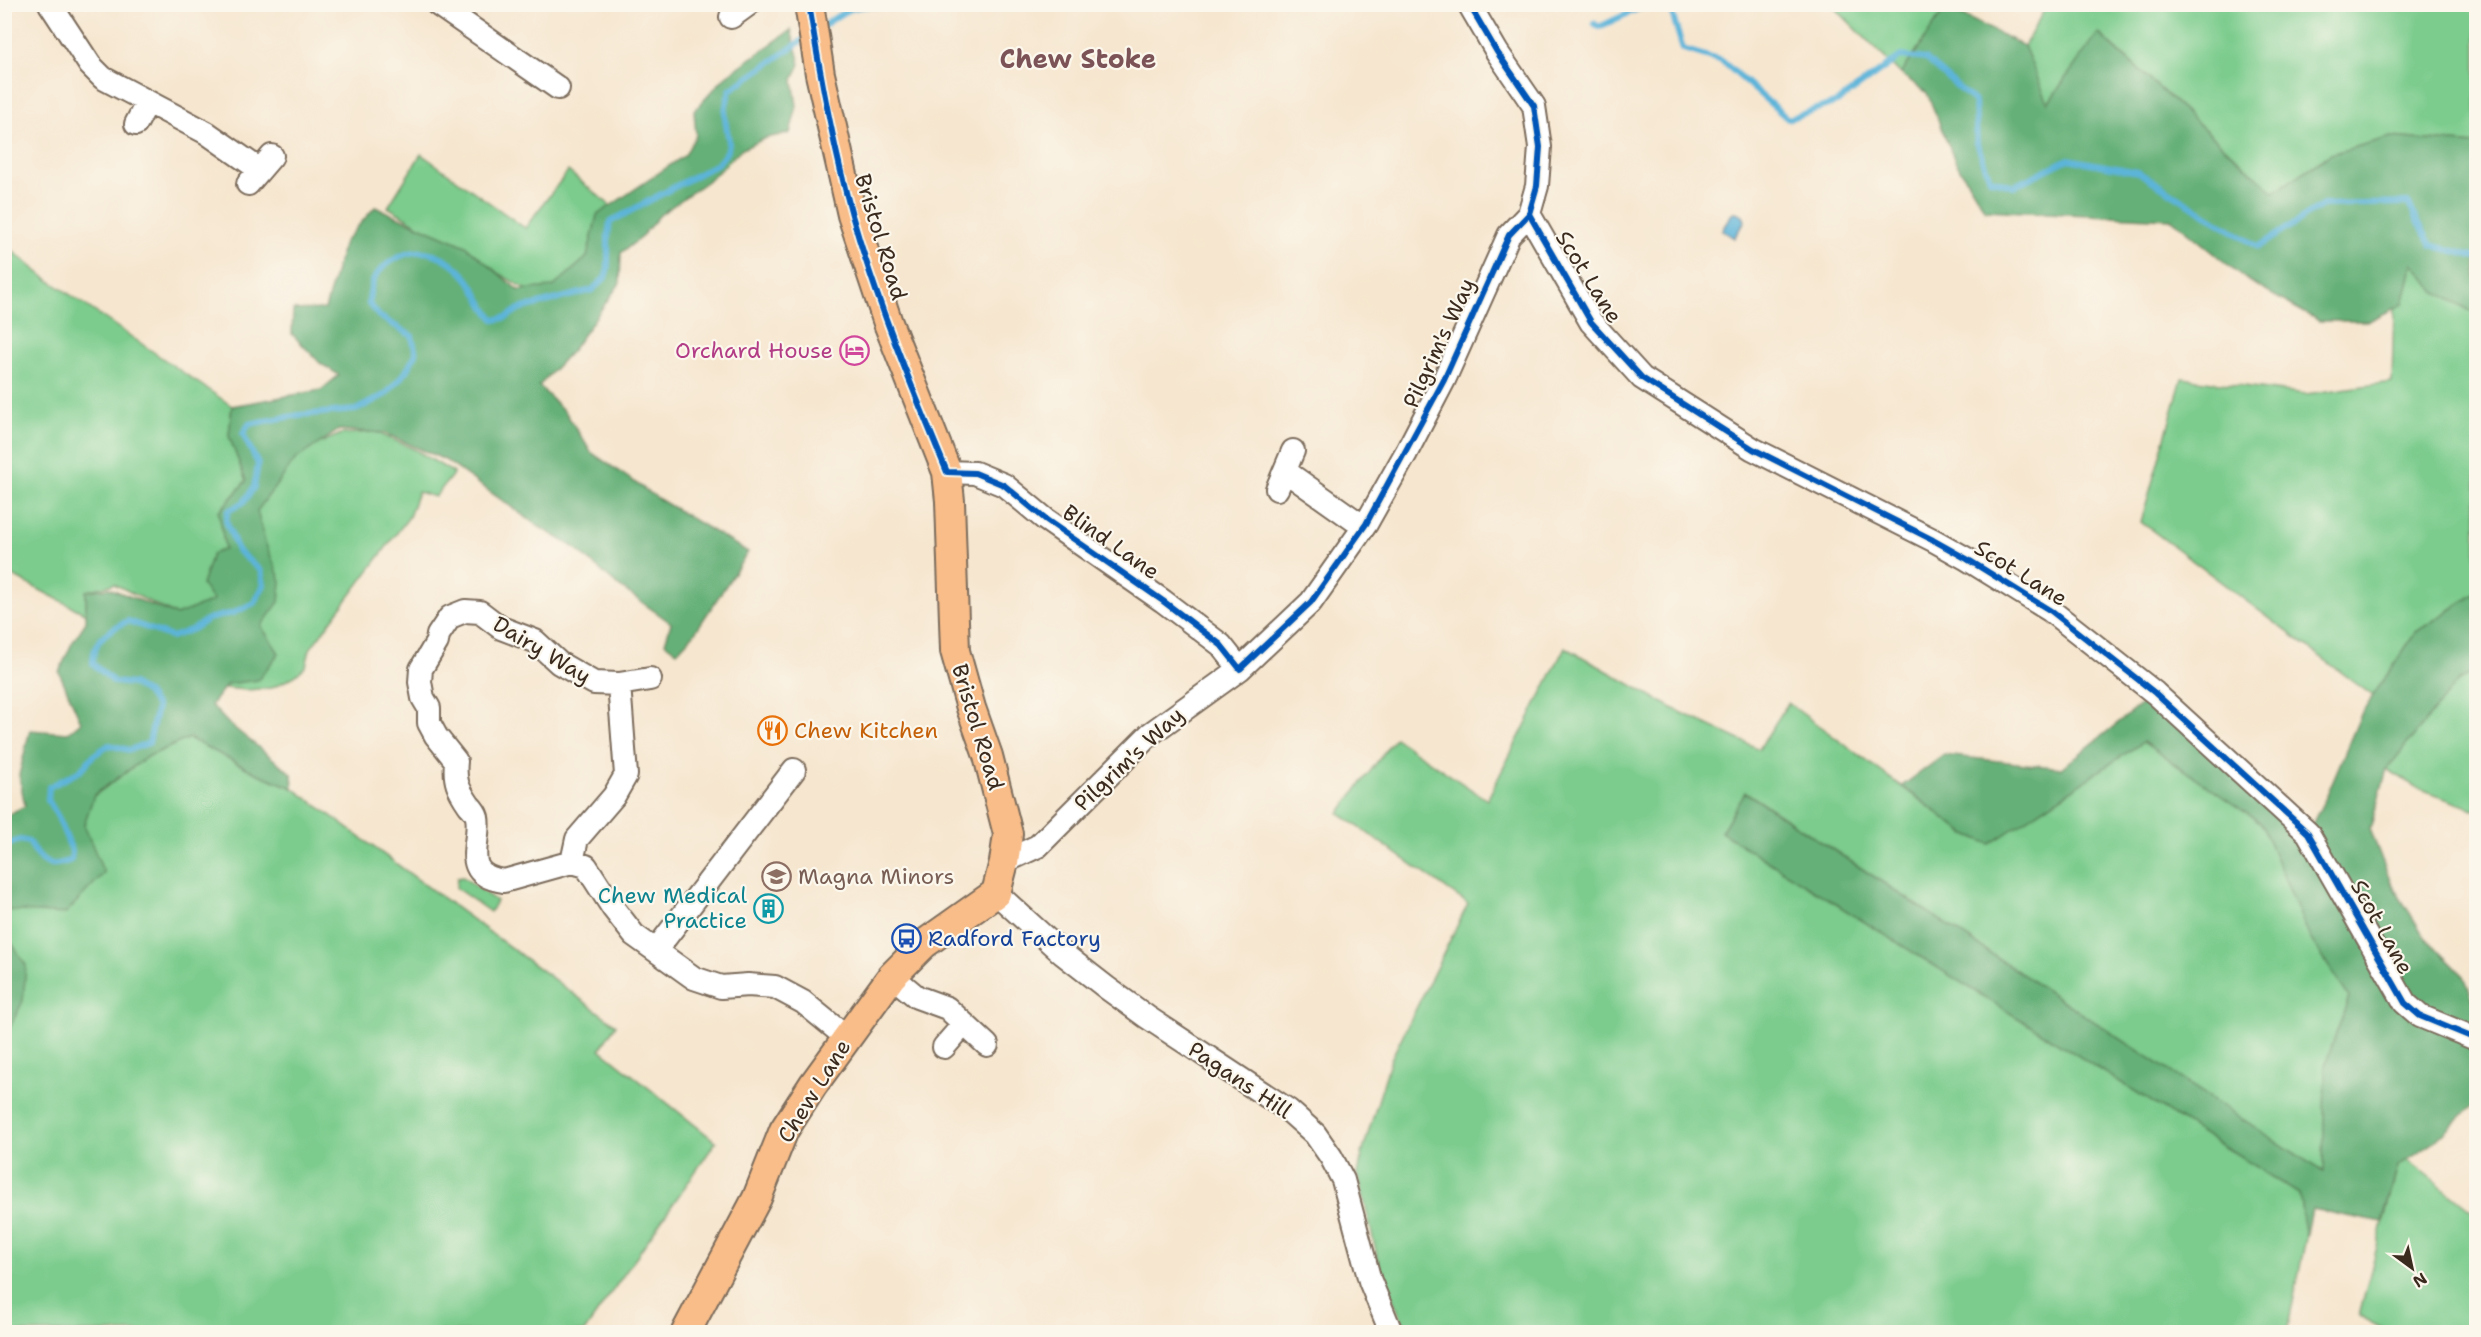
<svg xmlns="http://www.w3.org/2000/svg" width="2481" height="1337" font-family="'Shantell Sans',sans-serif">
  <style>
    .green { fill: #7ccc8d; stroke: #5c7b56; stroke-width: 1.5 }
    .forest { fill: #65b078; stroke: #506d4b; stroke-width: 1.5 }
    .water { fill: #5cb4d9; stroke: #4c6f7c; stroke-width: 1.5 }
    .lines { fill: none; stroke-linecap: round; stroke-linejoin: round }
    .stream { stroke: #5cb4d9; stroke-width: 6 }
    .minor-casing { stroke: #7c6c5c; stroke-width: 26 }
    .major-casing { stroke: #7c6c5c; stroke-width: 32 }
    .minor { stroke: #fff; stroke-width: 22 }
    .major { stroke: #f8bd89; stroke-width: 28 }
    .cycleway-casing { stroke: #fbf7ec; stroke-width: 10 }
    .cycleway { stroke: #0057b8; stroke-width: 6 }
    .labels { text-anchor: middle; dominant-baseline: central; stroke-width: 4.5; stroke-linejoin: round; paint-order: stroke }
    .street-label { font-size: 22px; fill: #3b2a1e; stroke: #fbf7ec }
    .hotel-label { font-size: 22px; fill: #b23c85; stroke: #fbf7ec; text-anchor: end }
    .food-label { font-size: 22px; fill: #c56008; stroke: #fbf7ec; text-anchor: start }
    .education-label { font-size: 22px; fill: #785e54; stroke: #fbf7ec; text-anchor: start }
    .culture-label { font-size: 22px; fill: #0d838f; stroke: #fbf7ec; text-anchor: end }
    .transit-label { font-size: 22px; fill: #164399; stroke: #fbf7ec; text-anchor: start }
    .quarter-label { font-size: 26px; font-weight: bold; fill: #7c5458; stroke: #fbf7ec }
  </style>
  <rect width="100%" height="100%" fill="#fbf7ec"/>
  <filter id="ink" filterUnits="userSpaceOnUse"><feTurbulence type="fractalNoise" baseFrequency=".0167" numOctaves="2"/><feDisplacementMap in="SourceGraphic" scale="12" xChannelSelector="R" yChannelSelector="G"/><feConvolveMatrix kernelMatrix="1 2 1 2 8 2 1 2 1" color-interpolation-filters="sRGB"/></filter>
  <filter id="wash" filterUnits="userSpaceOnUse"><feTurbulence type="fractalNoise" baseFrequency=".008" numOctaves="4" result="noise"/><feDisplacementMap in="SourceGraphic" scale="24" xChannelSelector="R" yChannelSelector="G"/><feGaussianBlur stdDeviation="1.35" result="paint"/><feColorMatrix in="noise" values="0 0 0 0 0 0 0 0 0 0 0 0 0 0 0 0 0 1.4 0 .05"/><feComposite in="paint" operator="in"/></filter>
  <g filter="url(#wash)">
    <rect width="100%" height="100%" fill="#f6e6cf"/>
    <!-- green -->
    <path class="green" d="M 1832,5 L 1947,5 L 1901,74 Z
      M 2047,5 L 2476,5 L 2476,144 L 2391,137 L 2331,154 L 2274,192 L 2099,33 L 2048,104 L 2024,46 Z
      M 421,154 L 525,228 L 568,171 L 611,206 L 596,268 L 537,296 L 388,207 Z
      M 4,244 L 43,276 L 232,406 L 229,436 L 246,481 L 219,512 L 225,549 L 214,601 L 176,615 L 114,584 L 86,591 L 86,614 L 5,572 Z
      M 2413,263 L 2435,291 L 2476,314 L 2476,593 L 2416,632 L 2373,696 L 2141,522 L 2182,378 L 2306,394 L 2392,382 L 2394,308 L 2403,303 Z
      M 376,432 L 414,449 L 454,473 L 435,497 L 418,492 L 409,517 L 310,649 L 306,666 L 295,676 L 272,688 L 247,690 L 225,688 L 164,657 L 219,622 L 246,523 L 291,455 L 341,434 Z
      M 1565,647 L 1674,709 L 1759,749 L 1788,703 L 1966,834 L 1990,844 L 2143,742 L 2261,823 L 2310,938 L 2349,997 L 2325,1066 L 2324,1173 L 1746,792 L 1721,832 L 2299,1194 L 2306,1238 L 2287,1332 L 1407,1332 L 1380,1269 L 1358,1174 L 1363,1150 L 1391,1059 L 1468,904 L 1339,813 L 1395,738 L 1487,800 Z
      M 2476,670 L 2476,810 L 2421,790 L 2387,769 L 2457,682 Z
      M 189,738 L 256,773 L 293,788 L 616,1025 L 600,1049 L 716,1142 L 584,1332 L 5,1332 L 5,818 L 79,807 L 147,757 Z
      M 463,877 L 496,901 L 490,912 L 456,888 L 457,878 Z
      M 2408,1160 L 2476,1214 L 2476,1332 L 2385,1332 L 2385,1330 L 2359,1316 L 2398,1166 Z"/>
    <!-- forest -->
    <path class="forest" d="M 1946,7 L 2024,46 L 2048,103 L 2098,33 L 2274,192 L 2331,154 L 2391,137 L 2476,144 L 2476,314 L 2435,291 L 2413,263 L 2403,304 L 2369,321 L 2319,321 L 2248,281 L 2172,219 L 1985,210 L 1955,161 L 1927,93 L 1901,74 Z
      M 791,30 L 800,64 L 793,80 L 797,106 L 790,133 L 766,138 L 740,150 L 713,177 L 660,215 L 639,239 L 621,253 L 620,283 L 573,349 L 539,386 L 566,413 L 591,452 L 659,499 L 748,552 L 694,634 L 677,652 L 665,643 L 671,623 L 616,584 L 575,548 L 538,526 L 445,460 L 384,433 L 339,430 L 295,460 L 257,511 L 265,542 L 281,581 L 279,602 L 261,626 L 279,653 L 258,680 L 227,684 L 211,705 L 228,723 L 292,774 L 293,788 L 256,773 L 189,738 L 147,757 L 94,795 L 84,825 L 104,873 L 65,914 L 5,910 L 5,816 L 25,806 L 19,775 L 30,730 L 68,733 L 81,722 L 59,672 L 72,643 L 86,622 L 86,591 L 109,588 L 176,615 L 213,601 L 202,585 L 212,554 L 225,549 L 219,512 L 246,481 L 229,436 L 232,406 L 321,390 L 339,375 L 320,363 L 292,334 L 293,310 L 325,309 L 344,242 L 375,207 L 466,246 L 518,290 L 553,287 L 587,257 L 597,215 L 685,155 L 696,135 L 694,111 L 726,76 Z
      M 2476,593 L 2476,670 L 2457,682 L 2387,769 L 2370,829 L 2391,883 L 2424,936 L 2464,976 L 2476,1007 L 2476,1107 L 2472,1106 L 2432,1144 L 2398,1166 L 2382,1223 L 2312,1209 L 2306,1238 L 2299,1194 L 1721,832 L 1745,792 L 2323,1172 L 2325,1066 L 2349,997 L 2310,938 L 2261,823 L 2143,742 L 1990,844 L 1966,834 L 1902,786 L 1944,755 L 2062,768 L 2155,693 L 2308,832 L 2326,797 L 2362,712 L 2416,632 Z
      M 5,933 L 26,965 L 23,1001 L 5,1037 Z"/>
    <!-- water -->
    <path class="water" d="M 1733,212 C 1740,212 1743,214 1745,221 L 1734,238 L 1722,230 Z"/>
    <g class="lines">
      <!-- stream -->
      <path class="stream" d="M 1650,4 L 1671,10 L 1683,49 L 1722,61 L 1788,119 L 1837,102 L 1901,56 L 1926,59 L 1975,102 L 1977,143 L 1990,179 L 2014,186 L 2068,159 L 2138,172 L 2258,247 L 2323,205 L 2408,203 L 2431,245 L 2476,257
        M 1594,23 L 1599,27 L 1648,4
        M 821,28 C 832,20 845,9 859,7 C 872,4 885,9 897,4
        M 4,846 L 20,840 L 29,842 C 41,862 47,870 71,860 L 72,851 L 58,817 L 48,800 L 49,787 L 80,771 L 94,755 L 109,745 L 129,750 L 149,743 L 157,707 L 147,693 L 133,684 L 114,682 L 93,664 C 92,640 108,630 128,621 L 172,637 L 193,629 L 208,619 L 233,613 L 254,603 L 264,585 L 261,571 L 238,551 L 226,521 L 228,511 L 244,502 L 254,487 L 258,464 L 243,434 L 249,424 L 299,415 L 356,410 L 386,394 L 405,373 L 416,354 L 412,336 L 379,316 L 369,304 C 370,281 375,271 395,259 C 421,243 448,255 467,278 C 478,291 482,308 495,320 L 507,317 L 519,309 L 592,290 L 605,278 L 608,268 L 608,236 L 610,222 L 717,164 C 738,143 725,138 725,114 C 725,106 728,97 730,90 L 807,37"/>
    </g>
  </g>
  <g filter="url(#ink)">
    <g class="lines">
      <defs>
        <path id="minor" d="M 50,4 L 90,65 L 103,78 L 207,133 L 260,170
          M 437,4 L 558,88
          M 731,17 L 749,4
          M 136,124 L 147,103
          M 248,184 L 272,156
          M 1529,214 L 1591,322 L 1642,378 L 1753,449 L 1933,540 L 1967,559 L 2051,611 L 2155,693 L 2308,833 L 2405,1003 L 2420,1016 L 2476,1039
          M 1285,471 L 1364,527
          M 947,472 L 975,473 L 1004,485 L 1045,519 L 1163,601 L 1221,645 L 1240,669
          M 1277,489 L 1293,451
          M 619,684 L 594,683 L 559,663 L 535,641 L 501,628 L 480,612 L 465,611 L 450,617 L 438,635 L 437,642 L 421,669 L 420,682 L 423,698 L 429,708 L 429,723 L 436,736 L 456,761 C 454,781 458,789 469,805 C 472,808 476,813 477,817 C 482,841 458,875 504,881 L 572,862 L 586,866 L 613,908 L 634,935 L 694,978 L 721,987 L 748,985 L 775,987 L 803,1002 L 847,1038
          M 572,862 L 577,839 L 614,796 L 626,775 L 619,684 L 650,679
          M 1004,862 L 1038,846 L 1150,734 L 1240,669 L 1311,602 L 1366,524 L 1406,453 L 1444,380 L 1509,235 L 1529,214 L 1537,186 L 1540,147 L 1534,106 L 1497,52 L 1469,4
          M 996,893 L 1062,953 L 1107,988 L 1147,1017 L 1288,1110 L 1315,1134 L 1331,1157 L 1343,1180 L 1370,1281 L 1391,1332
          M 656,950 L 794,770
          M 892,976 L 917,997 L 947,1008 L 987,1045
          M 944,1047 L 964,1024"/>
        <path id="major" d="M 686,1332 L 757,1198 L 784,1130 L 813,1085 L 892,976 L 924,944 L 996,893 L 1004,862 L 1008,834 L 988,756 L 971,708 L 955,651 L 950,501 L 947,472 L 888,323 L 852,215 L 820,74 L 809,4"/>
      </defs>
      <!-- minor casing -->
      <use href="#minor" class="minor-casing"/>
      <!-- major casing -->
      <use href="#major" class="major-casing"/>
      <!-- minor -->
      <use href="#minor" class="minor"/>
      <!-- major -->
      <use href="#major" class="major"/>
      <defs>
        <path id="cycleway" d="M 809,4 C 820,75 833,146 852,215 C 877,303 912,388 947,472 L 975,473 L 1004,485 L 1045,519 L 1163,601 L 1221,645 L 1240,669 L 1311,602 L 1366,524 L 1444,380 L 1509,235 L 1529,214 L 1537,186 L 1540,147 L 1534,106 L 1497,52 L 1469,4
          M 1529,214 L 1591,322 L 1642,378 L 1753,449 L 1933,540 L 1967,559 L 2051,611 L 2155,693 L 2308,833 L 2405,1003 L 2420,1016 L 2476,1039"/>
      </defs>
      <!-- cycleway casing -->
      <use href="#cycleway" class="cycleway-casing"/>
      <!-- cycleway -->
      <use href="#cycleway" class="cycleway"/>
    </g>
  </g>
  <!-- icons -->
  <defs>
    <symbol id="hotel-ring" viewBox="-11 -11 22 22"><circle r="9.5" fill="#fbf7ec" stroke="#d1479c" stroke-width="1.5"/><path d="M-6-4.5h1.5V1H6V5H4.5V3h-9V5H-6ZM-4 0a1.8 1.8 0 1 1 3.6 0ZM.5 0V-2.5h3Q6-2.5 6 0Z" fill="#d1479c"/></symbol>
    <symbol id="restaurant-ring" viewBox="-11 -11 22 22"><circle r="9.5" fill="#fbf7ec" stroke="#e8710a" stroke-width="1.5"/><path d="M-5-6h1v4h1v-4h1v4h1v-4h1v5L-1.5 .5V6h-2V.5L-5-1ZM5-6V6H3V1.5H1.5Q1.5-4 5-6Z" fill="#e8710a"/></symbol>
    <symbol id="school-ring" viewBox="-11 -11 22 22"><circle r="9.5" fill="#fbf7ec" stroke="#8d6e63" stroke-width="1.5"/><path d="M0-5L7-2L0 1L-7-2ZM-4 1L0 2.5L4 1V4Q0 6-4 4Z" fill="#8d6e63"/></symbol>
    <symbol id="building-ring" viewBox="-11 -11 22 22"><circle r="9.5" fill="#fbf7ec" stroke="#0f9aa8" stroke-width="1.5"/><path d="M-4-6H4V6H1V3H-1V6H-4ZM-2.5-4.3h1.7v1.8h-1.7ZM.8-4.3h1.7v1.8H.8ZM-2.5-1h1.7V.8h-1.7ZM.8-1h1.7V.8H.8Z" fill="#0f9aa8"/></symbol>
    <symbol id="bus-ring" viewBox="-11 -11 22 22"><circle r="9.5" fill="#fbf7ec" stroke="#1a4fb4" stroke-width="1.5"/><path d="M-5-6H5V4H4V6H2V4H-2V6H-4V4H-5ZM-3.5-4V0h7V-4ZM-3.5 1.2v1.5H-2V1.2ZM2 1.2v1.5H3.5V1.2Z" fill="#1a4fb4"/></symbol>
  </defs>
  <g fill-rule="evenodd">
    <use href="#hotel-ring" x="838" y="334" width="33" height="33"/>
    <use href="#restaurant-ring" x="756" y="714" width="33" height="33"/>
    <use href="#school-ring" x="760" y="860" width="33" height="33"/>
    <use href="#building-ring" x="752" y="892" width="33" height="33"/>
    <use href="#bus-ring" x="890" y="922" width="33" height="33"/>
  </g>
  <g class="labels">
    <!-- street labels -->
    <g class="street-label">
      <text transform="translate(881 237) rotate(73)">Bristol Road</text>
      <text transform="translate(1589 277) rotate(58)">Scot Lane</text>
      <text transform="translate(1439 343) rotate(-65)">Pilgrim's Way</text>
      <text transform="translate(1111 542) rotate(35)">Blind Lane</text>
      <text transform="translate(2021 573) rotate(32)">Scot Lane</text>
      <text transform="translate(542 650) rotate(31)">Dairy Way</text>
      <text transform="translate(978 727) rotate(73)">Bristol Road</text>
      <text transform="translate(1129 759) rotate(-43)">Pilgrim's Way</text>
      <text transform="translate(2382 927) rotate(61)">Scot Lane</text>
      <text transform="translate(1240 1080) rotate(34)">Pagans Hill</text>
      <text transform="translate(814 1091) rotate(-58)">Chew Lane</text>
    </g>
    <!-- hotel labels -->
    <g class="hotel-label">
      <text x="833" y="350">Orchard House</text>
    </g>
    <!-- food labels -->
    <g class="food-label">
      <text x="794" y="730">Chew Kitchen</text>
    </g>
    <!-- education labels -->
    <g class="education-label">
      <text x="798" y="876">Magna Minors</text>
    </g>
    <!-- culture labels -->
    <g class="culture-label">
      <text x="747" y="895">Chew Medical<tspan x="747" dy="25">Practice</tspan></text>
    </g>
    <!-- transit labels -->
    <g class="transit-label">
      <text x="928" y="938">Radford Factory</text>
    </g>
    <!-- quarter labels -->
    <g class="quarter-label">
      <text x="1078" y="58">Chew Stoke</text>
    </g>
  </g>
  <!-- margin -->
  <rect width="2481" height="1337" fill="none" stroke="#fbf7ec" stroke-width="24"/>
  <!-- north arrow -->
  <g transform="translate(2412 1268) rotate(147)" stroke="#fbf7ec" stroke-width="4.5" paint-order="stroke">
  <path d="M0-4.5L10 22L0 15L-10 22Z" fill="#3b2a1e"/>
  <text y="-9" font-size="16" font-weight="bold" text-anchor="middle" fill="#3b2a1e">N</text>
  </g>
</svg>
